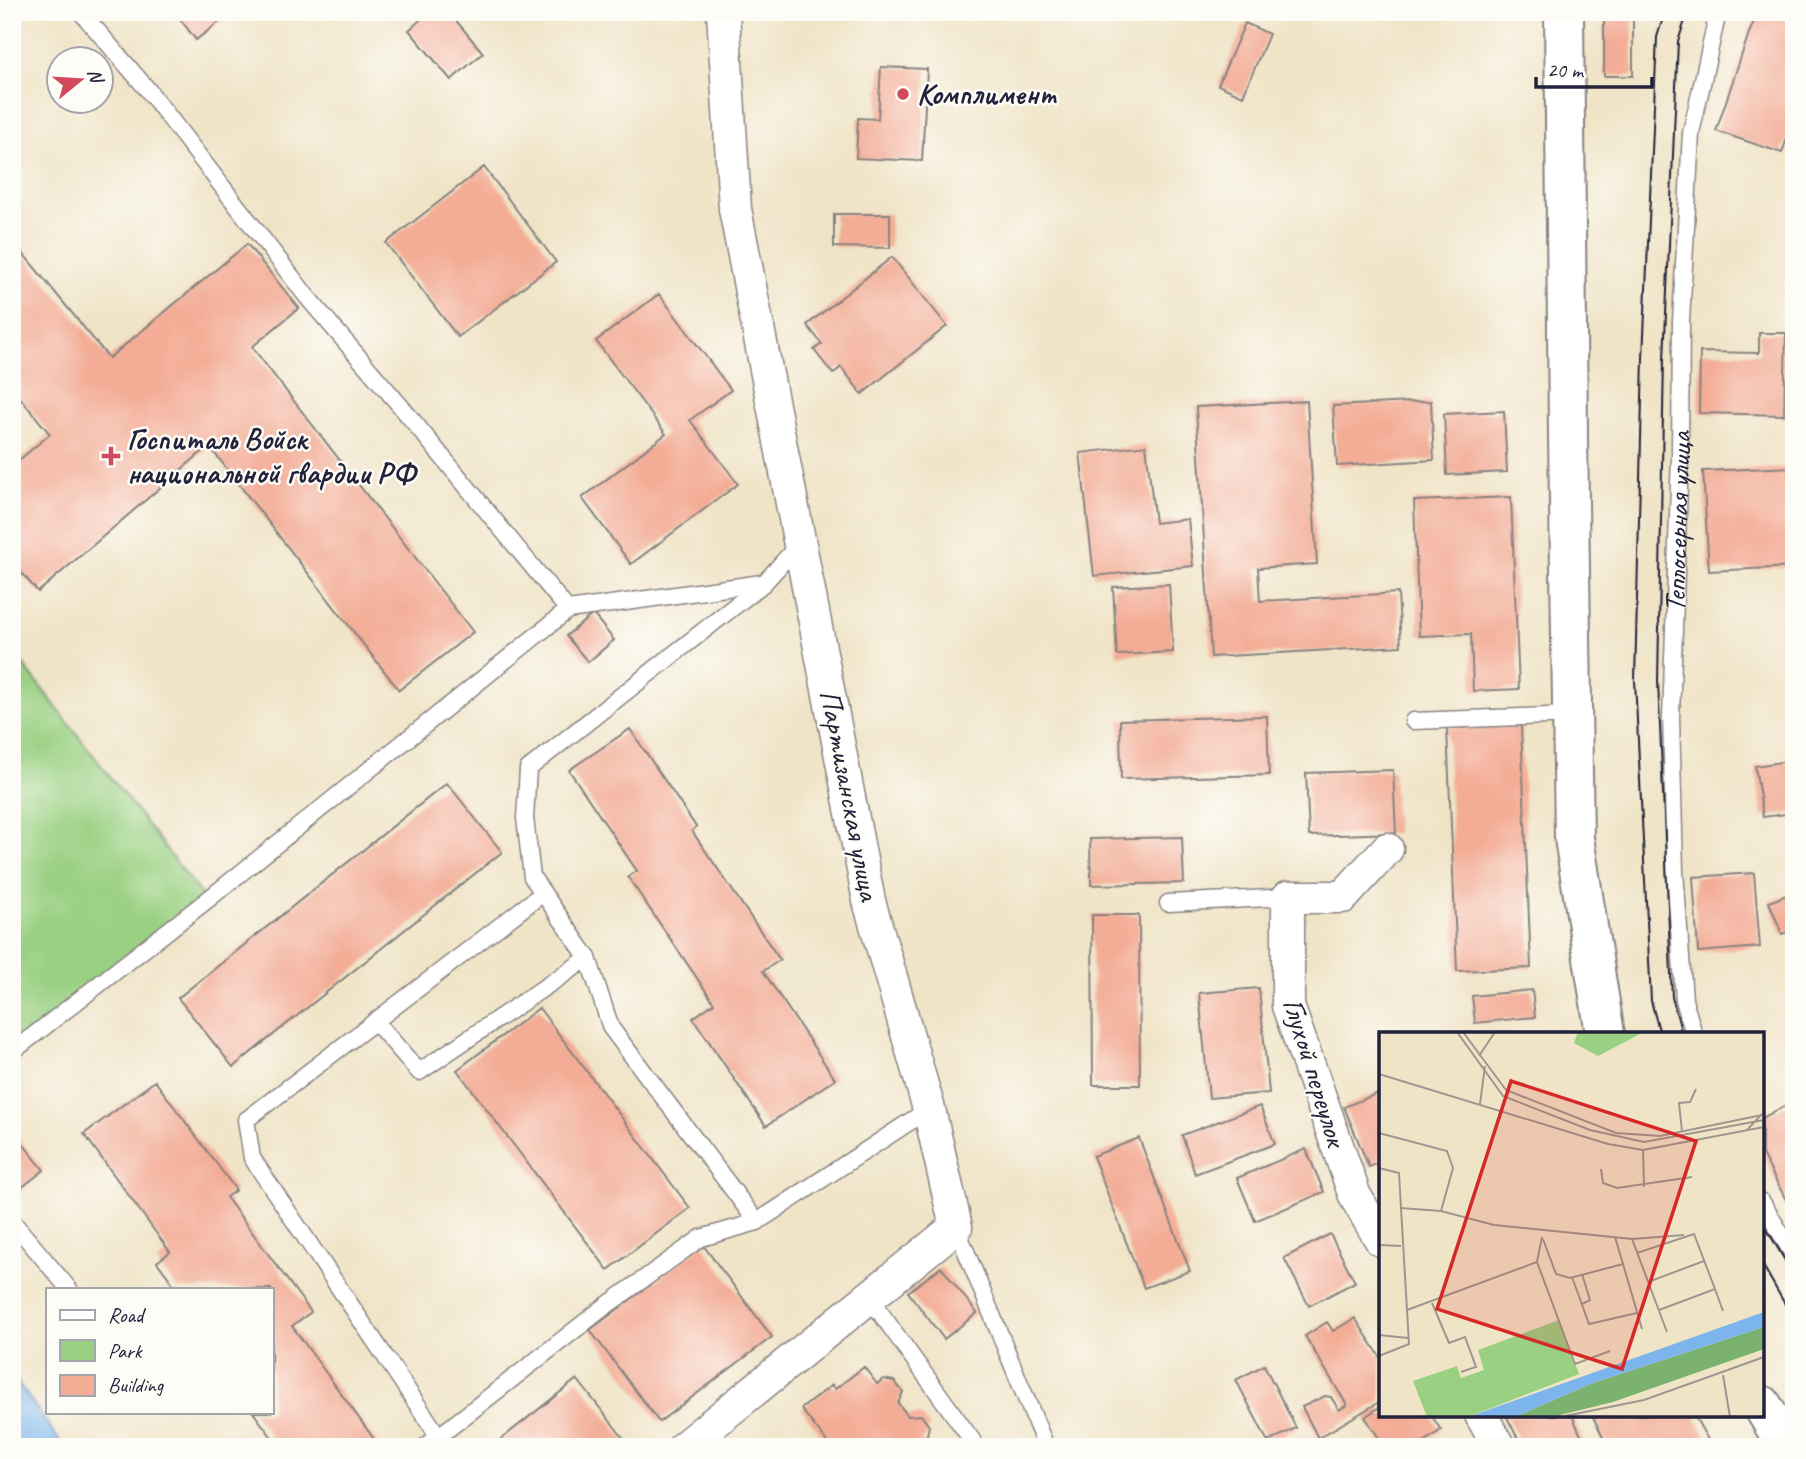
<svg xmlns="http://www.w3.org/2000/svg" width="1806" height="1459" font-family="Caveat,sans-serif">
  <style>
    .green { fill: #9ad082; stroke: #5e795e; stroke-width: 2 }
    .water { fill: #7cb5ec; stroke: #4f6c94; stroke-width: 2 }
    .building { fill: #f3ac95 }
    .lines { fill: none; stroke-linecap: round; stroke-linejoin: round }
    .service-casing { stroke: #898381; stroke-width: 19 }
    .minor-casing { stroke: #898381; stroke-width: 35 }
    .secondary-casing { stroke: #898381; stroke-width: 42 }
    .service { stroke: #fff; stroke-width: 16 }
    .minor { stroke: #fff; stroke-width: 32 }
    .secondary { stroke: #fff; stroke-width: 38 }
    .tram { stroke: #22223b; stroke-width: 2 }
    .poi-dot { fill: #d1495b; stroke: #fdfcf7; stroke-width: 2.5 }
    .labels { text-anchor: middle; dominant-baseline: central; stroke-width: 5; stroke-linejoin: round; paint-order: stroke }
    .poi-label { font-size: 30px; font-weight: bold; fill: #22223b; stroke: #fdfcf7; text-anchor: start }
    .street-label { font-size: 30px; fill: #22223b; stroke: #fdfcf7 }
    .inset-road { fill: none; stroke: #9e968f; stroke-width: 2 }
    .view { fill: #d62828; fill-opacity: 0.15; stroke: #d62828; stroke-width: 3.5 }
    .inset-edge { fill: none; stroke: #22223b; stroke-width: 3.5 }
  </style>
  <rect width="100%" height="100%" fill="#fdfcf7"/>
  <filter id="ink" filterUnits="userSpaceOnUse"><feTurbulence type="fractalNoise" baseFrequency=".0143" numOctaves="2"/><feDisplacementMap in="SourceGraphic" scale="14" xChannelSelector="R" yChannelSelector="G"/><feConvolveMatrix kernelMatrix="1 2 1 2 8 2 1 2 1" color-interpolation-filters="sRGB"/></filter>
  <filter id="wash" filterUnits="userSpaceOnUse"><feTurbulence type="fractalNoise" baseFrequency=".00686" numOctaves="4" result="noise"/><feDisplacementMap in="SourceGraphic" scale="28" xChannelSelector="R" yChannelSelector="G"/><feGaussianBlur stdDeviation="1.57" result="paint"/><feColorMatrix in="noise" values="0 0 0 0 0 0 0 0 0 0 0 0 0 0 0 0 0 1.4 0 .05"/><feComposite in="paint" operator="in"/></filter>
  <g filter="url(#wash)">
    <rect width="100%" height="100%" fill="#f0e4c7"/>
    <!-- green -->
    <path class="green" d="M 12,650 L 206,901 L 12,1052 Z"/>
    <!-- water -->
    <path class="water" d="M 12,1374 L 64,1447 L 12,1447 Z"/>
    <g id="blocks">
      <!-- building -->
      <path class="building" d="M 175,12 L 232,12 L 196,40 Z
        M 429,12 L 449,12 L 483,53 L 451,80 L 409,30 Z
        M 1604,12 L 1633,12 L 1633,76 L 1604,76 Z
        M 1758,12 L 1794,12 L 1794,117 L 1782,153 L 1716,131 L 1749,33 Z
        M 1245,23 L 1269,34 L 1243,96 L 1218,85 Z
        M 881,67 L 927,69 L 922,161 L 856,158 L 858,118 L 878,119 Z
        M 484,167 L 556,262 L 458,337 L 386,243 Z
        M 834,214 L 890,214 L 890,248 L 834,247 Z
        M 12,240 L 109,358 L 247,244 L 299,308 L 252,347 L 473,632 L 399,690 L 209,446 L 38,592 L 12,562 L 12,466 L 50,434 L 12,388 Z
        M 892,257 L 947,326 L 862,394 L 841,367 L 833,374 L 814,350 L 822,344 L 807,325 Z
        M 659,294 L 731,390 L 690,420 L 738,484 L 631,564 L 582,498 L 666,434 L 596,341 Z
        M 1759,333 L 1786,333 L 1784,415 L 1699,413 L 1700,352 L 1759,353 Z
        M 1307,401 L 1317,564 L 1258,568 L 1260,601 L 1398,593 L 1401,646 L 1211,657 L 1196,407 Z
        M 1431,401 L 1434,460 L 1337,466 L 1333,406 Z
        M 1504,411 L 1507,472 L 1447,475 L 1444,414 Z
        M 1146,445 L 1155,523 L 1188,519 L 1193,566 L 1094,576 L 1080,453 Z
        M 1794,467 L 1794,567 L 1709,571 L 1703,471 Z
        M 1511,497 L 1519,689 L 1473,691 L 1471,634 L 1419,636 L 1414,501 Z
        M 1794,578 L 1794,600 L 1793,600 L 1787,580 Z
        M 1169,584 L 1173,652 L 1117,655 L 1113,587 Z
        M 593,614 L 614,640 L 588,662 L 566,636 Z
        M 1267,716 L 1269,775 L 1121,779 L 1120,720 Z
        M 1521,725 L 1531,968 L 1457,971 L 1447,728 Z
        M 630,729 L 696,827 L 692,831 L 780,960 L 763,971 L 835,1079 L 766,1126 L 693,1018 L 714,1003 L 628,877 L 637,871 L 569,770 Z
        M 1794,760 L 1794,813 L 1763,817 L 1755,766 Z
        M 1393,770 L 1396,833 L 1309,836 L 1306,773 Z
        M 447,783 L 502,852 L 233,1067 L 178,998 Z
        M 1182,837 L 1184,883 L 1091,885 L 1090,839 Z
        M 1754,873 L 1760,947 L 1698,952 L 1693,877 Z
        M 1794,892 L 1794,929 L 1782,934 L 1769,902 Z
        M 1092,915 L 1139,915 L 1140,1085 L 1093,1085 Z
        M 1259,988 L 1269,1093 L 1209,1098 L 1199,993 Z
        M 1532,990 L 1535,1017 L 1475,1023 L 1472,996 Z
        M 539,1008 L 690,1208 L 608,1270 L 457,1070 Z
        M 155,1081 L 236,1190 L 226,1197 L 311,1312 L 292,1326 L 379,1446 L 378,1447 L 279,1447 L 253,1412 L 271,1412 L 271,1289 L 177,1289 L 157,1262 L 170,1252 L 84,1134 Z
        M 1381,1092 L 1381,1162 L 1369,1167 L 1344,1107 Z
        M 1794,1101 L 1794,1215 L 1762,1154 L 1762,1118 Z
        M 1260,1106 L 1275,1144 L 1195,1174 L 1182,1135 Z
        M 12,1130 L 44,1170 L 16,1192 L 12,1186 Z
        M 1139,1138 L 1190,1271 L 1144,1288 L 1093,1156 Z
        M 1306,1149 L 1324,1192 L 1255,1221 L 1237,1178 Z
        M 1330,1234 L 1355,1282 L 1309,1306 L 1284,1258 Z
        M 703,1245 L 772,1337 L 659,1422 L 590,1330 Z
        M 941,1267 L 977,1313 L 944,1339 L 908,1292 Z
        M 1355,1318 L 1381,1358 L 1381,1401 L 1318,1438 L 1302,1407 L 1325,1396 L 1331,1397 L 1339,1410 L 1347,1405 L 1305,1336 L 1327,1322 L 1333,1331 Z
        M 1264,1365 L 1296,1428 L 1268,1442 L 1236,1380 Z
        M 864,1367 L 877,1384 L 883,1379 L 894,1381 L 903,1392 L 898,1403 L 908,1416 L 921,1415 L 929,1426 L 927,1435 L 921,1441 L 926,1447 L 831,1447 L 801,1409 L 832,1385 L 835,1389 Z
        M 577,1379 L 625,1440 L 616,1447 L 491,1447 Z
        M 1381,1406 L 1381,1415 L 1431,1415 L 1441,1430 L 1417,1447 L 1385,1447 L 1365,1417 Z
        M 1506,1415 L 1572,1415 L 1586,1447 L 1522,1447 Z
        M 1592,1415 L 1694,1415 L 1712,1447 L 1608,1447 Z"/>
    </g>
  </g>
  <g filter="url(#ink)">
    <use href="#blocks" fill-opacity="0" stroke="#898381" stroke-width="2"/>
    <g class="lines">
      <defs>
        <g id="service">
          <path d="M 81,12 L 148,90 L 308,298 L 403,409 L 568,610 L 762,583"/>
          <path d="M 799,544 L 764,583 L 528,769 L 525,818 L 532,877 L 588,958 L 611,1028 L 757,1222 L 929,1109"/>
          <path d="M 1413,721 L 1573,715"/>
          <path d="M 1168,903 L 1288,897"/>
          <path d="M 375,1021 L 419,1072 L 588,958"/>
          <path id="s1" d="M 1694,1034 L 1684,1000 L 1675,871 L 1671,717 L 1680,455 L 1681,321 L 1691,133 L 1718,12"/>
          <path d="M 12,1052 L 206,901 L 568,610"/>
          <path d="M 1762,1202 L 1794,1256"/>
          <path d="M 12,1221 L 69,1289"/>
          <path d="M 956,1227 L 1046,1447"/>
          <path d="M 869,1297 L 977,1447"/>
          <path d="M 439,1437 L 252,1158 L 246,1120 L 543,893"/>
          <path d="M 425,1447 L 603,1308 L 701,1238 L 757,1222"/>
        </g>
        <path id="minor" d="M 1381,1240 L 1355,1196 L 1288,1006 L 1288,897 L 1343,897 L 1387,849
          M 1481,1415 L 1499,1447
          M 684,1447 L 956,1227 L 929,1109 L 869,901 L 735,209 L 723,12"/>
        <path id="secondary" d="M 1564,12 L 1568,435 L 1574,838 L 1605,1034
          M 1762,1405 L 1787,1447"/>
      </defs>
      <!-- service casing -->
      <use href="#service" class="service-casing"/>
      <!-- minor casing -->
      <use href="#minor" class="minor-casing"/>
      <!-- secondary casing -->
      <use href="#secondary" class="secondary-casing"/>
      <!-- service -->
      <use href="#service" class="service"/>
      <!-- minor -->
      <use href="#minor" class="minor"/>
      <!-- secondary -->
      <use href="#secondary" class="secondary"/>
      <!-- tram -->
      <path class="tram" d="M 1660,1034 L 1651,1001 L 1635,680 L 1643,358 L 1657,37 L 1665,12
        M 1682,1034 L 1672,997 L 1658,681 L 1664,359 L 1678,41 L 1688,12
        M 1762,1221 L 1794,1276
        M 1762,1264 L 1794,1320"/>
    </g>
  </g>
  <!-- markers -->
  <g class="poi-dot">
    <circle cx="903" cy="94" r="7"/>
    <path d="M107.5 445.5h7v7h7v7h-7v7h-7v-7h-7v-7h7z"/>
  </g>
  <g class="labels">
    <!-- poi labels -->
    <g class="poi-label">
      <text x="917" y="94">Комплимент</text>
      <text x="127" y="439">Госпиталь Войск<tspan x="127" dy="34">национальной гвардии РФ</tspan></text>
    </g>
    <!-- street labels -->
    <g class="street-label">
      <text stroke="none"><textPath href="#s1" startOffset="514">Теплосерная улица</textPath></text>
      <text transform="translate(850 795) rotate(79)">Партизанская улица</text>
      <text transform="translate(1315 1072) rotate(73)">Глухой переулок</text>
    </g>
  </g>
  <!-- overview -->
  <g transform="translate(1379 1032)">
    <rect width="385" height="385" fill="#f0e4c7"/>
    <path d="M 199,0 L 265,0 L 219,24 L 195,11 ZM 180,288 L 200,342 L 89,385 L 48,385 L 34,349 L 78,334 L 82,346 L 105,338 L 99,318 Z" fill="#9ad082"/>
    <path d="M 385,295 L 385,317 L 234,370 L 173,385 L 136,385 L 214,351 Z" fill="#7bb270"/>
    <path d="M 385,280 L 385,295 L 214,351 L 136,385 L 89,385 Z" fill="#7cb5ec"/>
    <path class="inset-road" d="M 78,0 L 124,64 L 211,98 L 265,110 L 385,88M 84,0 L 127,58 L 237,101 L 281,104 L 383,83M 100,24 L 116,0M 0,42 L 229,112 L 264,118 L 385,95M 101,72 L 106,34M 368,98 L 383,82M 303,99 L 300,71 L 311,70 L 317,57M 0,101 L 68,119 L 74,136 L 62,179M 264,118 L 265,155M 0,136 L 20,141 L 22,176M 222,137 L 224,151 L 238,156 L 313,145M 164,207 L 177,242 L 191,246 L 244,232 L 236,205M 253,207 L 305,203M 0,213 L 22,214M 258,221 L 315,202 L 336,257M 158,230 L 196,332 L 231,319M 244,232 L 263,297M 193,245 L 210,292 L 258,281M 269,250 L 325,229M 53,271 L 70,311 L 86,305 L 97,335 L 82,340M 203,272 L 211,268 L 203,242M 28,278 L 158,230 L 163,205M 280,278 L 336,257 L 344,279M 0,303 L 29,306M 0,324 L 30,312 L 22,176 L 62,179 L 115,193 L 253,207 L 288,300M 344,343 L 351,385M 186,384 L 265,368 L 385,325"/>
    <path class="view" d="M 132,49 L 317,109 L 243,337 L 58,277 Z"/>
    <rect width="385" height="385" class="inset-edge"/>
  </g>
  <!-- margin -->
  <rect width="1806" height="1459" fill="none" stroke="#fdfcf7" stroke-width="42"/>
  <!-- legend -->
  <rect x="46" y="1288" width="228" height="126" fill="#fdfcf7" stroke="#a5a5ac" stroke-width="2"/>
  <rect x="60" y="1310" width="35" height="10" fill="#ffffff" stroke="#a5a5ac" stroke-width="2"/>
  <text x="108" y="1322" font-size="21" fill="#22223b">Road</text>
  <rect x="60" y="1340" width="35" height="21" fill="#9ad082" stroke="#a5a5ac" stroke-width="2"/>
  <text x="108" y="1358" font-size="21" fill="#22223b">Park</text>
  <rect x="60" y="1375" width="35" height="21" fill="#f3ac95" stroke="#a5a5ac" stroke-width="2"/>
  <text x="108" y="1392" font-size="21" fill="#22223b">Building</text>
  <!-- north arrow -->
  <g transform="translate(80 80) rotate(72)"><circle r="33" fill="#fdfcf7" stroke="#a5a5ac" stroke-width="2"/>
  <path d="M0-5L12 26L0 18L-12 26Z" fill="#d1495b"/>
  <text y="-10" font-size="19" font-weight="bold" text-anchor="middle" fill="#22223b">N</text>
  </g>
  <!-- scale -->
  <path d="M1536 77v10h116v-10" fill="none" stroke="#22223b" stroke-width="3.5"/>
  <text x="1547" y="77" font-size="21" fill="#22223b" stroke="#fdfcf7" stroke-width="5" paint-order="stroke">20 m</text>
</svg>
